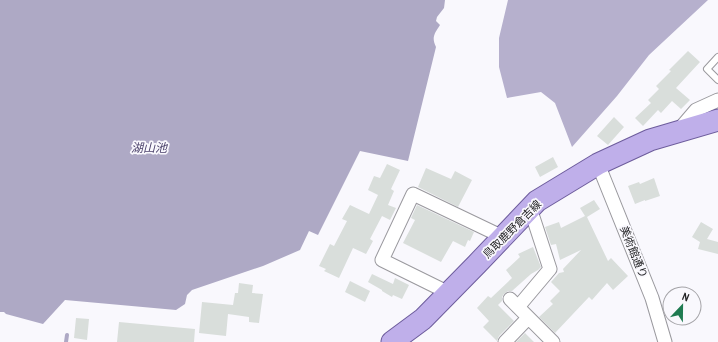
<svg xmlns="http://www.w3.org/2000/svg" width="718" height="342" font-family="'Archivo Narrow','Noto Sans JP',sans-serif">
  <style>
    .forest { fill: #b6b0cd }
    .water { fill: #aea9c5 }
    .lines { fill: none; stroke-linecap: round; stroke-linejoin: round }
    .stream { stroke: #aea9c5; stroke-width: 4 }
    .building { fill: #d9dedb }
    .service-casing { stroke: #9a999e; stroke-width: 8 }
    .minor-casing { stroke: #9a999e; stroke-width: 15 }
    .primary-casing { stroke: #6d5c9c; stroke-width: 23 }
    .service { stroke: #fff; stroke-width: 6 }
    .minor { stroke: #fff; stroke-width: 13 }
    .primary { stroke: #bfafea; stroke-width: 21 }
    .labels { text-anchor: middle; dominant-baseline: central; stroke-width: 3.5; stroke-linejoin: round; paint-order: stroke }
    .street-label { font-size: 11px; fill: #242426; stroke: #f9f8fd }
    .water-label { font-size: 12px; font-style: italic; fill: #493f69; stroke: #f9f8fd }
  </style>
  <rect width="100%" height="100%" fill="#f9f8fd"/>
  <!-- forest -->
  <path class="forest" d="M 508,0 L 708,0 L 649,55 L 617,96 L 572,147 L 555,103 L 541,92 L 507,98 L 499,67 L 499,38 Z"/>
  <!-- water -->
  <path class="water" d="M 0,0 L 445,0 L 444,8 L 437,17 L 436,21 L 440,25 C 435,33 431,37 436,47 L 408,161 L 360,151 L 318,235 L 309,231 L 300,250 L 263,266 L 192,290 L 187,295 L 185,304 L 176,310 L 65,300 L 43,324 L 6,314 L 4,312 L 0,312 Z"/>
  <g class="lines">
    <!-- stream -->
    <path class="stream" d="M 66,342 L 67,335"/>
  </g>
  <!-- building -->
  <path class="building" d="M 688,51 L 700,62 L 676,88 L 690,100 L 681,109 L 672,101 L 661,113 L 658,110 L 643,126 L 635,118 L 651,103 L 648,100 L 659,89 L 656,86 L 671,71 L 669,70 Z
    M 614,117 L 624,127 L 608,145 L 597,136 Z
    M 553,157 L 558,167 L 540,177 L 535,167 Z
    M 387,164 L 400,170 L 391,189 L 394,191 L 388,205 L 396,208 L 390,220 L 382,216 L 370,239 L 373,241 L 366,254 L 353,248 L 339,278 L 324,271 L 326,269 L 319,266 L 330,244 L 334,246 L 347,221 L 342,219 L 350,205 L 369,214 L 378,195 L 368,190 L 374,176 L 380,178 Z
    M 426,168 L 451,179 L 455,171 L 472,180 L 458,207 L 418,187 Z
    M 654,178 L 660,196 L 645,201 L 645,200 L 635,204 L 628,186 L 639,182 L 640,184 Z
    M 594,200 L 600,209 L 587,217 L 608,261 L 611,258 L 628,276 L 613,290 L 607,283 L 592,300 L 589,297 L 555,333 L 539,317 L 553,304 L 550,301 L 560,291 L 551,282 L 559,273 L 564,272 L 563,269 L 581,250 L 560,260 L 556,244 L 551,245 L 545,227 L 559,222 L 561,228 L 585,216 L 580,208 Z
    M 417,205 L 474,232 L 470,241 L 468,240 L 465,247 L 453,241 L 441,262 L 403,243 L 415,220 L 411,218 Z
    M 701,222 L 713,229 L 707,239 L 718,242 L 718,254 L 698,249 L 700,242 L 692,237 Z
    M 533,247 L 541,267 L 538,270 L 531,274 L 512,291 L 508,291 L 504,294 L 502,297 L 502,301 L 498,305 L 514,321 L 499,336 L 497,341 L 483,327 L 489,321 L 477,308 L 488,296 L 491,298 L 512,278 L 506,270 L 520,257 L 518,254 Z
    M 372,274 L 393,284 L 395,278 L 409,285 L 402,299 L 393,295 L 392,297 L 382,291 L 382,290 L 368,282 Z
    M 350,281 L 370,291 L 365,302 L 345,292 Z
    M 239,283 L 253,285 L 252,293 L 263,294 L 259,323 L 249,322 L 249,317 L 228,314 L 226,336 L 199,333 L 202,302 L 233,305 L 235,293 L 238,293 Z
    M 76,318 L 89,319 L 87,340 L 74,338 Z
    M 119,322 L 195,329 L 194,342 L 117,342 Z
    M 525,333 L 534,342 L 516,342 Z"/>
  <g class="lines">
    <defs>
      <path id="service" d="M 718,57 L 707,69 L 718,80"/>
      <path id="minor" d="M 678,131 L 696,110 L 718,100
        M 598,164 L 652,298 L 665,342
        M 449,293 L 382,260 L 413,194 L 503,237
        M 510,299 L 553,342
        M 518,307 L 550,269 L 530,208
        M 505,342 L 528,318"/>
      <path id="primary" d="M 392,342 L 423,319 L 477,264 L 537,201 L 598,164 L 650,140 L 718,120"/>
    </defs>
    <!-- service casing -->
    <use href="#service" class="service-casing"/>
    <!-- minor casing -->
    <use href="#minor" class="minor-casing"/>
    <!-- primary casing -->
    <use href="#primary" class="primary-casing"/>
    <!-- service -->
    <use href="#service" class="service"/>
    <!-- minor -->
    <use href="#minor" class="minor"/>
    <!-- primary -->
    <use href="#primary" class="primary"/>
  </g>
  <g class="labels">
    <!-- street labels -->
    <g class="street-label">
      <text transform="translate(512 229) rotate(-45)">鳥取鹿野倉吉線</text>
      <text transform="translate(634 252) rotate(68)">美術館通り</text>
    </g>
    <!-- water labels -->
    <g class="water-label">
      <text x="149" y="148">湖山池</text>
    </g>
  </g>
  <!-- north arrow -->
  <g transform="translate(682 306) rotate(22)"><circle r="19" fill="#f9f8fd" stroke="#a4a3a7"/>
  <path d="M0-3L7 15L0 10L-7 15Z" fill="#1f7b51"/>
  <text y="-6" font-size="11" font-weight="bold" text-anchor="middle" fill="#242426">N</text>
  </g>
</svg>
